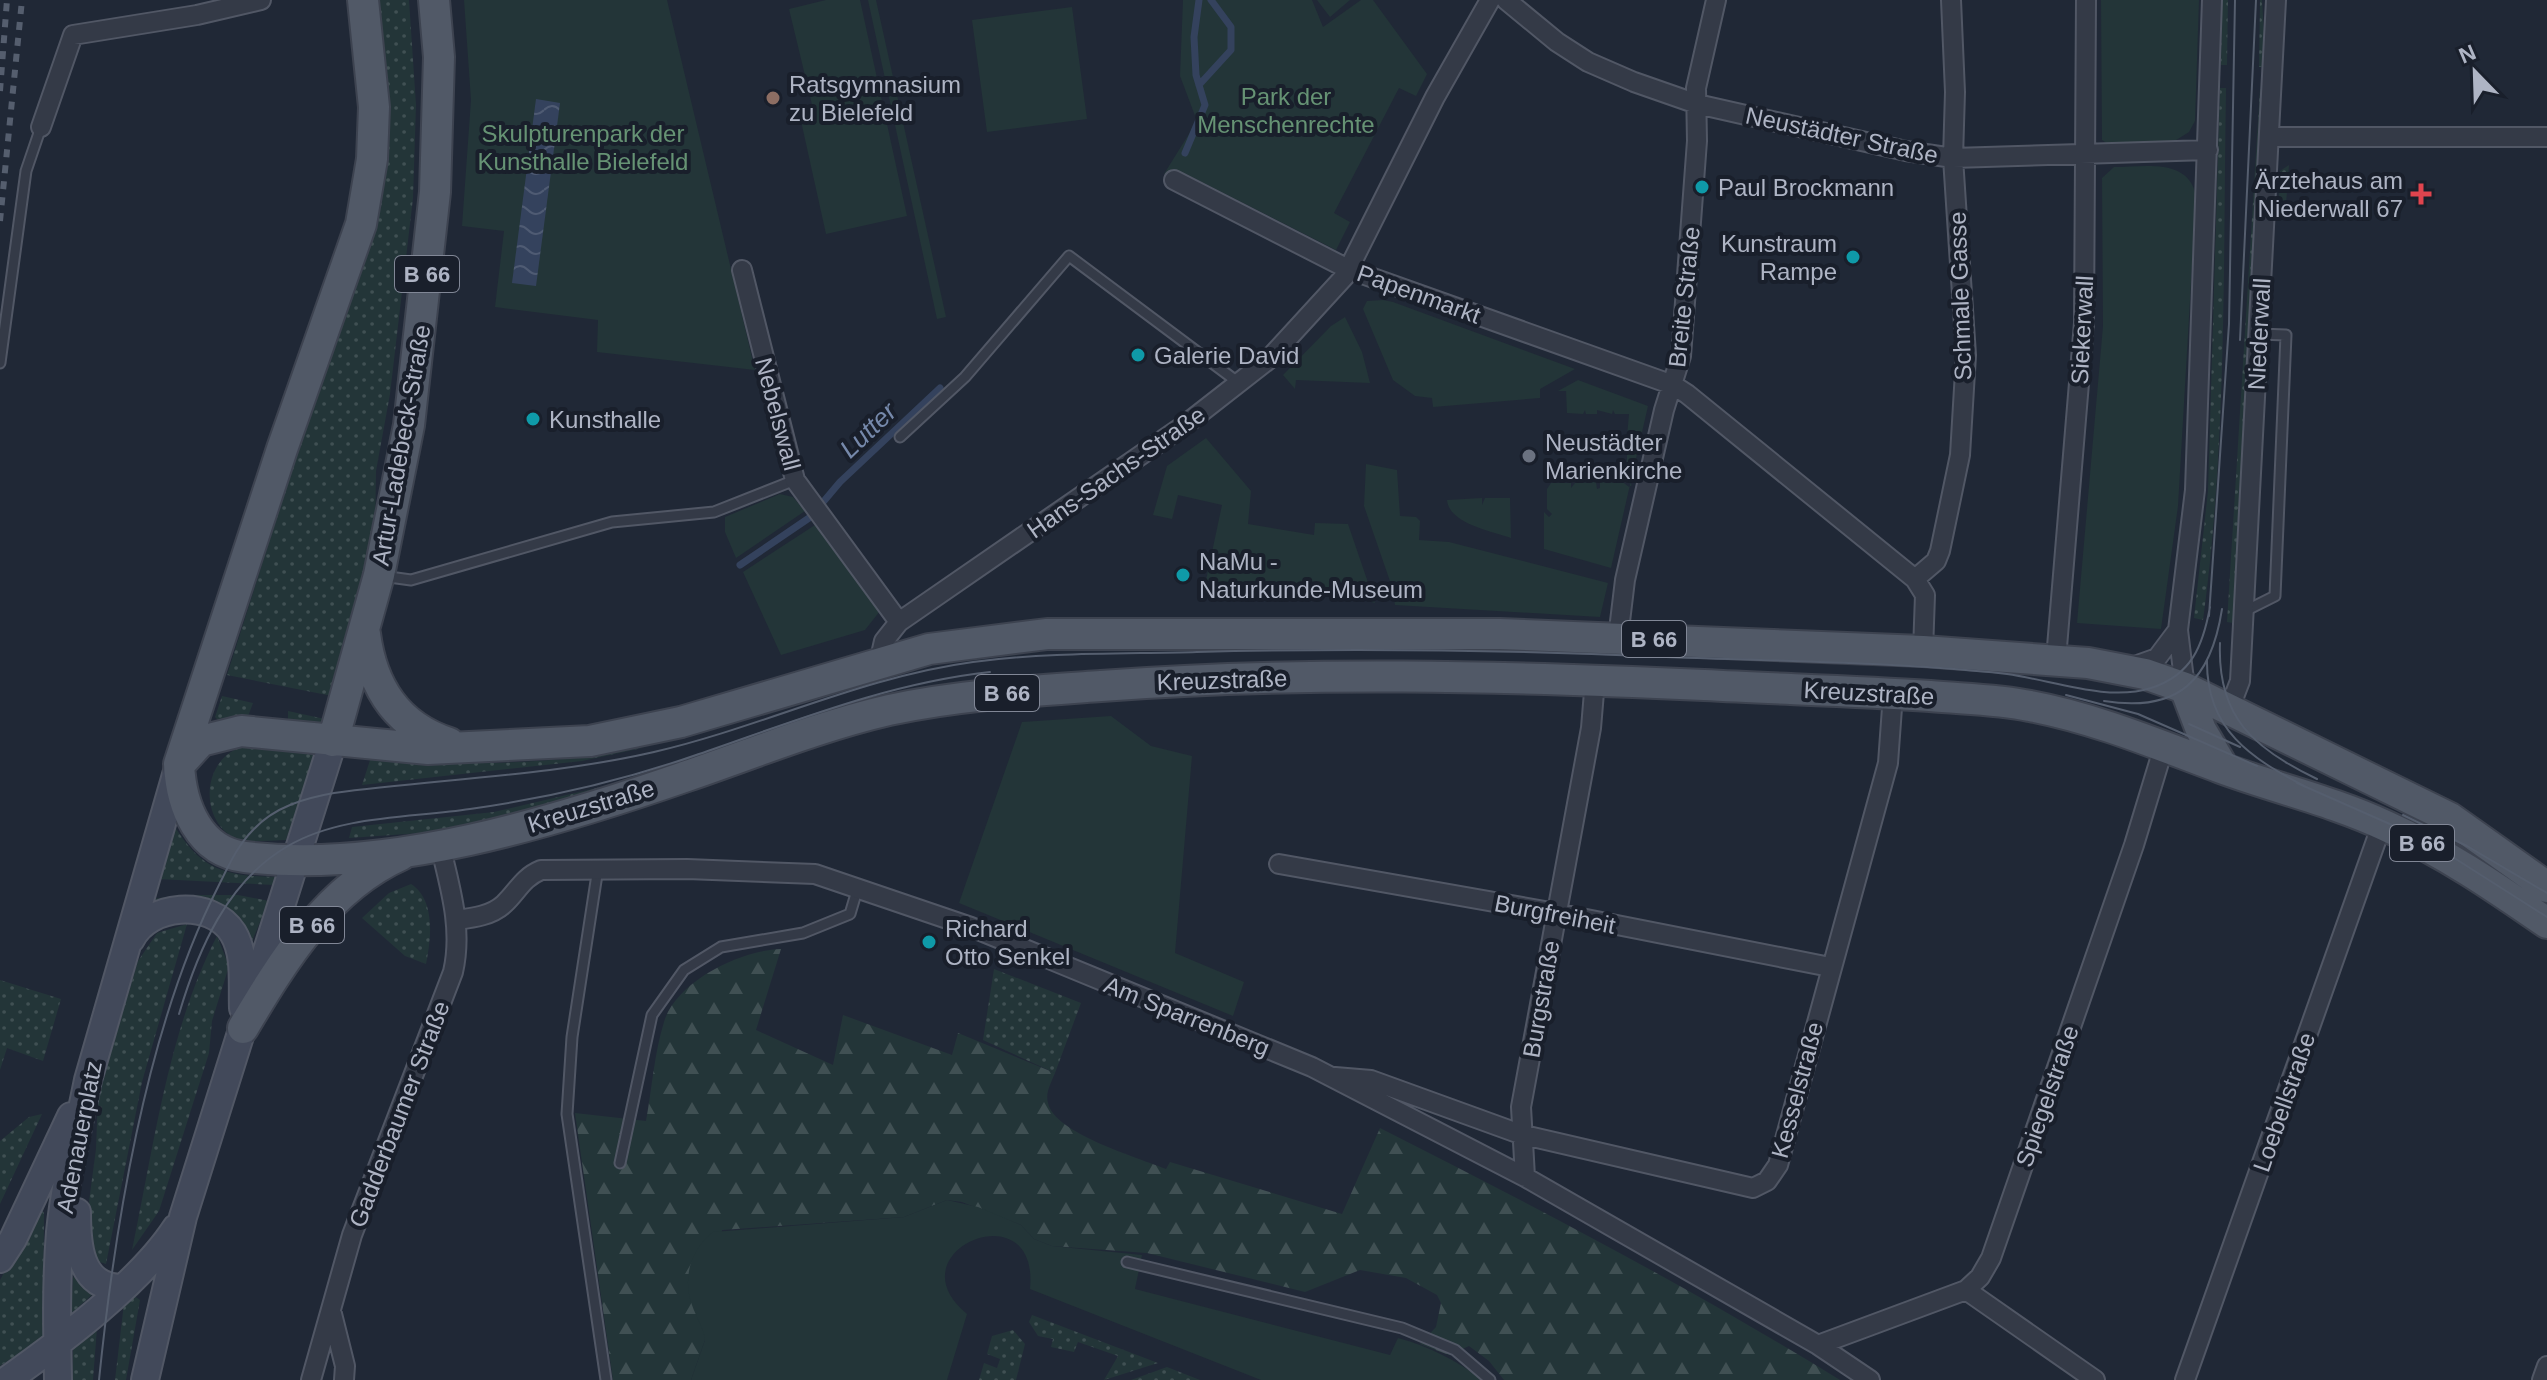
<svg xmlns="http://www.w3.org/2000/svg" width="2547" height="1380" font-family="Arial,sans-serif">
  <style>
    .grass { fill: url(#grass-dots) }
    .forest { fill: url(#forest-firs) }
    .park { fill: #233538 }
    .water { fill: url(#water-waves) }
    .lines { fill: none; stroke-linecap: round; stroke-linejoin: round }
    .stream { stroke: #34425d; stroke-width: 7 }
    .lane-casing { stroke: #515765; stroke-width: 13 }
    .street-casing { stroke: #515765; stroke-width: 22 }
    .secondary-casing { stroke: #515765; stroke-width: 30 }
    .primary-casing { stroke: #3d4350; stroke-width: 34 }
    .lane { stroke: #343a47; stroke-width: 9 }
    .street { stroke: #343a47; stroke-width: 18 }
    .secondary { stroke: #42495a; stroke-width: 26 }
    .primary { stroke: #515967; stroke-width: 30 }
    .tram { stroke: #555e6e; stroke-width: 2 }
    .rail { stroke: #555e6e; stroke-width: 6; stroke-dasharray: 8 8; stroke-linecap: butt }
    .education-dot { fill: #8d6e63; stroke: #191f2b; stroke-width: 3 }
    .culture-dot { fill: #0f9aa8; stroke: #191f2b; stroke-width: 3 }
    .health-dot { fill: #e0444e; stroke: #191f2b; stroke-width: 3 }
    .worship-dot { fill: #6b7280; stroke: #191f2b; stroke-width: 3 }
    .labels { text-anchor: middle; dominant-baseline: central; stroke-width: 8; stroke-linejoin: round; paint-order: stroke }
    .shield { fill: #191f2b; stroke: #818796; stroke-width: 2 }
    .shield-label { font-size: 22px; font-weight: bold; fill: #aeb4c4 }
    .poi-label { font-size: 24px; fill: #aeb4c4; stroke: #191f2b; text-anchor: start }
    .park-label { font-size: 24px; fill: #669374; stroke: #191f2b }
    .street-label { font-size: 24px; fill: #aeb4c4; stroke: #191f2b }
    .water-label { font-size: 26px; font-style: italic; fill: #7689ab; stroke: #191f2b }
  </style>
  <defs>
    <pattern id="grass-dots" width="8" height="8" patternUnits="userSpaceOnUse" patternTransform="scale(2)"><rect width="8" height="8" fill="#233538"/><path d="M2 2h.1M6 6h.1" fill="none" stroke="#405053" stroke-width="1.8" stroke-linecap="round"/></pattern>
    <pattern id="forest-firs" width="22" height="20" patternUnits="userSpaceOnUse" patternTransform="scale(2)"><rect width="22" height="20" fill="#233538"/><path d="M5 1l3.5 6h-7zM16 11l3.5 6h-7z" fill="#405053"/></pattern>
    <pattern id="water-waves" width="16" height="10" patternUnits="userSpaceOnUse" patternTransform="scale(2)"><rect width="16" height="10" fill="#34425d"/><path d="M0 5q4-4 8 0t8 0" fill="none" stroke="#4f5b73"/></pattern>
  </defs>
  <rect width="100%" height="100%" fill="#202836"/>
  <!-- grass -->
  <path class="grass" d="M 376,0 L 409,0 L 416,105 L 413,198 L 390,394 L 376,471 L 375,535 L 332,696 L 227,675 L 375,208 C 388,128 389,80 376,0 Z
    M 2222,0 L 2228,0 L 2227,65 L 2221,65 Z
    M 2260,0 L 2262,0 L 2266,67 L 2259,67 Z
    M 2220,88 L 2226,88 C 2223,265 2227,444 2203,620 L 2194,618 L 2208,491 Z
    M 2260,89 L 2266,89 L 2263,137 L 2233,623 L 2227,622 Z
    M 2289,165 L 2286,203 L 2279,199 L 2280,171 Z
    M 222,696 L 253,703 L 247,719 L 218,720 L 215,717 Z
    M 288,711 L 325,719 L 323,728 L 288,723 Z
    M 260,745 L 316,751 L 286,840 C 271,840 249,844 235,838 C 201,821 201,766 236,749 C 243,746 252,746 260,745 Z
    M 647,747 L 582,761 L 362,785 L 371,757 C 473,767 546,765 647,747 Z
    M 656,774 L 498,820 L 435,832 L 349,838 L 352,827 L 494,812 Z
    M 175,827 C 202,871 227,876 275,877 L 274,885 L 158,879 Z
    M 411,884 C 436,900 431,939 426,964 L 405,956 L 362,918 L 389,893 Z
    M 182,895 L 238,895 L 269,901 L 252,941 C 225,896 202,893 152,904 L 152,899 Z
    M 187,924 L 142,1082 L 106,1264 L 94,1260 L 84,1239 L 96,1149 L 98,1095 L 138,961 L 157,933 Z
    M 217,936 L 229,966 L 212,1021 L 209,1053 L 159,1211 L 132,1250 C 154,1146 168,1031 217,936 Z
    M 994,969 L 1081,1003 L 1055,1073 L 983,1040 Z
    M 0,980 L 61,999 L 43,1061 L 7,1048 L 0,1070 Z
    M 42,1114 L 0,1204 L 0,1141 L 29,1117 Z
    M 40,1208 L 44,1213 L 43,1338 L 0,1366 L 0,1280 Z
    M 73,1277 L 96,1291 L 73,1312 L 71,1311 Z
    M 133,1295 L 140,1300 L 126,1380 L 115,1380 L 124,1303 Z
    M 1032,1315 L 1158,1363 L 1104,1380 L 1118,1356 L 1078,1342 L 1074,1352 L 1051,1347 L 1053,1339 L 1038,1336 L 1029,1322 Z
    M 97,1328 L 93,1380 L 72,1380 L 73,1350 Z
    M 1013,1330 L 1025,1344 L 1016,1380 L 979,1380 L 984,1363 L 997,1368 L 1000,1359 L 987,1354 L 992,1336 Z
    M 1167,1367 L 1200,1380 L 1131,1380 Z"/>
  <!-- forest -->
  <path class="forest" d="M 781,949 L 756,1030 L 833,1065 L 843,1015 L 952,1055 L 958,1033 L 1055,1073 C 1051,1083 1045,1093 1048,1103 C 1054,1133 1139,1158 1166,1169 L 1170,1162 L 1342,1214 L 1380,1128 C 1536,1207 1691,1288 1840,1380 L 1504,1380 L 1489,1361 L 1469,1346 L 1449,1355 L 1420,1344 L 1436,1327 L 1441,1303 L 1437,1295 L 1406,1278 L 1360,1270 L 1305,1292 L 1147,1253 L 1052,1246 L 1034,1239 L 1021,1225 L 962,1202 L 947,1200 L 904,1217 L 722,1230 L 705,1340 L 691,1380 L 613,1380 L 575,1113 L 646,1121 C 652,1089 654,1054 664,1022 C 676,981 741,950 781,949 Z"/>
  <!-- park -->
  <path class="park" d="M 464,0 L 667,0 L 755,370 L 597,352 L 598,320 L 495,307 L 504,231 L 462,226 L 471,100 Z
    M 826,0 L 860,0 L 907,216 L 826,234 L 801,121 L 815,117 L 789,9 Z
    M 868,0 L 876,0 L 946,317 L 937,319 Z
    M 1183,0 L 1312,0 L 1323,27 L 1361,0 L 1373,0 L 1427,74 L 1416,96 L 1399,88 L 1334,213 L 1350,222 L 1336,250 L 1186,174 L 1164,174 L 1197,121 L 1180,76 Z
    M 1317,0 L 1350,0 L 1330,17 Z
    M 2101,0 L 2199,0 L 2195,121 L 2189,132 L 2173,142 L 2110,145 L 2102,140 Z
    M 1072,7 L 1087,119 L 987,132 L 972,20 Z
    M 2114,167 C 2143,167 2190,157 2196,197 L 2178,506 L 2161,629 L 2077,623 L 2103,326 L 2102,178 Z
    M 1383,300 L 1393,302 L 1575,369 L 1540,389 L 1540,398 L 1433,407 L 1432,398 L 1415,396 L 1393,380 L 1363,309 L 1367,301 Z
    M 1345,317 L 1362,352 L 1370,383 L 1296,380 L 1295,389 L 1283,375 L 1331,326 Z
    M 1578,380 L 1648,406 L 1611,568 L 1544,549 L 1544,512 L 1549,517 L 1552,514 L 1547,509 L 1547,489 L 1551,483 L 1571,483 L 1571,488 L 1575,483 L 1596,482 L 1597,489 L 1600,488 L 1600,482 L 1624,483 L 1629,487 L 1632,485 L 1627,480 L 1627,442 L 1632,438 L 1627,436 L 1629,414 L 1615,414 L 1613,410 L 1612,414 L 1597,410 L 1597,414 L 1586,414 L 1585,410 L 1583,414 L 1567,413 L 1566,391 L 1558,391 Z
    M 1206,438 L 1251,491 L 1248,524 L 1314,535 L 1315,523 L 1348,524 L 1375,603 L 1314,586 L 1274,584 L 1202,599 L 1222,505 L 1178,495 L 1172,519 L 1153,515 L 1167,466 Z
    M 1366,464 L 1397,470 L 1400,516 L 1416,517 L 1420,521 L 1419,540 L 1449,542 L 1608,583 L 1600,617 L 1395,605 L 1392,587 L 1364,506 Z
    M 780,494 L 793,497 L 805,511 L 736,558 L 725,532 L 725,517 Z
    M 1482,498 L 1482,505 L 1485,498 L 1510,498 L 1511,538 C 1492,531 1449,524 1447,500 Z
    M 815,525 L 880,611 L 865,630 L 781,655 L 743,572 Z
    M 1111,716 L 1151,746 L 1192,756 L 1175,953 L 1244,982 L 1233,1016 L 959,903 L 1022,722 Z
    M 947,1200 L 978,1207 L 1021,1225 L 1034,1239 L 1052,1246 L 1142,1255 L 1135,1289 L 1390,1355 L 1398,1338 C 1431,1347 1455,1360 1483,1380 L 1261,1380 L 1030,1289 C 1040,1188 890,1251 967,1314 L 947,1380 L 691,1380 L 705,1340 C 704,1328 696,1317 692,1305 C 682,1277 691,1250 713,1232 L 904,1217 Z"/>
  <!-- water -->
  <path class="water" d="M 536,99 L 560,103 L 536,286 L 512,283 Z"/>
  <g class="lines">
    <!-- stream -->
    <path class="stream" d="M 1199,85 L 1231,50 L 1231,27 L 1211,0
      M 1185,153 L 1205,105 L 1196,75 L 1194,37 L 1199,0
      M 824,501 L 840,482 L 940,388
      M 740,565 L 809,518"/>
    <defs>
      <path id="lane" d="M 0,363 L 26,171 L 41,127
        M 900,437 L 965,377 L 1069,256 L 1239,383
        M 382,576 L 411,580 L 612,522 L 714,512 L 795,480
        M 2243,612 L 2275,596 L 2286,335 L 2259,334
        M 598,868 L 572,1037 L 567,1114 L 606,1380
        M 620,1163 L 652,1015 L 684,970 L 721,947 L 803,933 L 850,914 L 858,887
        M 1127,1262 L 1402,1328 L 1455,1350 L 1490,1380"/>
      <path id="street" d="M 1506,0 L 1557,42 L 1588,62 L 1634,82 L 1697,104 L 1906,151 L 1953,158 L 2208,150
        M 41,127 L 73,35 L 197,15 L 261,0
        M 2271,137 L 2547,137
        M 1174,180 L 1348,269 L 1673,385 L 1687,394 L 1915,579 L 1925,595 L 1923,651
        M 742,270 L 795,480 L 899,622
        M 1915,579 L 1936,561 L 1940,551 L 1960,455 L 1966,355 L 1953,158 L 1955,92 L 1951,0
        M 1618,638 L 1625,580 L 1664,410 L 1681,356 L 1697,141 L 1696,88 L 1716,0
        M 2056,659 L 2084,323 L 2086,0
        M 879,663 L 884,641 L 899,622 L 1186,424 L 1268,360 L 1345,276 L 1435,97 L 1490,0
        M 2129,668 L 2157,658 L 2178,630
        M 2185,688 L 2178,630 L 2195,490 L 2212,0
        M 2230,707 L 2240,681 L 2276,0
        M 1279,864 L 1556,913 L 1830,967
        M 456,920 C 472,918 491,916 504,904 C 518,891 522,878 541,870 L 687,869 L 815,874 L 971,927 L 1312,1067 L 1525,1177 L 1818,1345 L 1870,1380
        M 1335,1077 L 1371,1080 L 1520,1134 L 1753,1188 L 1767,1181 L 1778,1165 L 1888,763 L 1893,694
        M 1525,1177 L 1521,1107 L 1591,728 L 1595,680
        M 1966,1290 L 2095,1380
        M 332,1314 L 345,1366 L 344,1380
        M 1818,1345 L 1966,1290 L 1980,1277 L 1991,1258 L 2134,845 L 2164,746
        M 311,1380 L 352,1235 L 453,972 C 463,929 450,887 440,845
        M 2185,1380 L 2382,824
        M 2542,1380 L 2547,1366"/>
      <path id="secondary" d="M 131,939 C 148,904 211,898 233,933 C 246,954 242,984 243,1008
        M 77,1212 C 77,1244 79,1286 120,1288
        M 0,1259 L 13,1239 L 71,1116
        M 7,1380 C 62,1341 140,1283 176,1228
        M 58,1380 C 57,1330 56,1281 60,1232 C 65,1181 78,1130 88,1080 L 178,768
        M 145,1380 L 183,1217 L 333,741"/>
      <path id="primary" d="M 363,0 L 374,107 L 372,159 L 361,224 L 282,449 L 179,764 C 181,806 199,852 245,857 C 386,874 554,822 687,776 C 754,753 820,726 889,710 C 959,695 1030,691 1101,686 C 1302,671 1503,676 1704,685 C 1779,689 1854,691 1930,696 C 1963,699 1997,699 2030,706 C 2095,718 2159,745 2221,768 C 2275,788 2333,801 2386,826 C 2444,852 2495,887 2547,923
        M 365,634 C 372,687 397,726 449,743
        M 2185,688 L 2201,730 L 2224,769
        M 333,741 L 379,575 L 409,425 L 435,192 L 439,57 L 434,0
        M 181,763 L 201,741 L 241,731 L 428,749 L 590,741 L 681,722 L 929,649 L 1047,634 L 1500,634 L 1923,651 L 2088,663 L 2145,674 L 2185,688 L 2450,818 L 2547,887
        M 243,1028 C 283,961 327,888 401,855"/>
    </defs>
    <!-- lane casing -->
    <use href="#lane" class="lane-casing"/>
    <!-- street casing -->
    <use href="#street" class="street-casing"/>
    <!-- secondary casing -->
    <use href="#secondary" class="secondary-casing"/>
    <!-- primary casing -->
    <use href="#primary" class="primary-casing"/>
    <!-- lane -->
    <use href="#lane" class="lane"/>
    <!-- street -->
    <use href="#street" class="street"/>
    <!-- secondary -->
    <use href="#secondary" class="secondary"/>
    <!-- primary -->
    <use href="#primary" class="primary"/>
    <!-- tram -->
    <path class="tram" d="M 2240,340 L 2256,0
      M 2209,616 L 2229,324 L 2235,0
      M 2220,643 C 2217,717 2254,749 2317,779
      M 2207,660 C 2206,730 2251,758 2306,787
      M 2066,695 L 2138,714 L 2257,766
      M 2104,701 C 2179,713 2211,680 2222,609
      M 2189,724 L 2240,747
      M 2297,783 L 2426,840 L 2547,917
      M 2403,815 L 2467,846 L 2547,893
      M 179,1014 C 198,950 227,881 288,846 C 341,815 411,818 470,809 C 548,798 625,780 699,754 C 795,721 889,683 990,672
      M 99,1380 C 115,1223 146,1028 218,887 C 228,867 237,846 253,830 C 274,807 305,798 334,793 C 440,779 549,776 654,752 C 762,727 862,677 973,662 C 1047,652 1123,654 1197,652 C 1354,648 1509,650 1666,657 C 1779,661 1894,662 2007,674 C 2052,680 2107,702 2151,688 C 2192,675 2203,645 2210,607"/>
    <!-- rail -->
    <path class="rail" d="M 0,91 L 7,0
      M 0,221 L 22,0"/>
  </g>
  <!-- markers -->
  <circle class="education-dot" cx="773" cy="98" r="8"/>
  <g class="culture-dot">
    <circle cx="1702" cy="187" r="8"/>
    <circle cx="1853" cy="257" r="8"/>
    <circle cx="1138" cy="355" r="8"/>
    <circle cx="533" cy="419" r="8"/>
    <circle cx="1183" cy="575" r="8"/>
    <circle cx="929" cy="942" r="8"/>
  </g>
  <path class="health-dot" d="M2417 182h8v8h8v8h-8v8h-8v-8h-8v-8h8z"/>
  <circle class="worship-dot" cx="1529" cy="456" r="8"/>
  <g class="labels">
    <!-- shield labels -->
    <g class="shield">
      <rect x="395" y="256" width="64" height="36" rx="6"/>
      <rect x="1622" y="621" width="64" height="36" rx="6"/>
      <rect x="975" y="675" width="64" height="36" rx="6"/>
      <rect x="2390" y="825" width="64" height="36" rx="6"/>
      <rect x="280" y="907" width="64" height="36" rx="6"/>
    </g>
    <g class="shield-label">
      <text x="427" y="274">B 66</text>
      <text x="1654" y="639">B 66</text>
      <text x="1007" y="693">B 66</text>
      <text x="2422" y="843">B 66</text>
      <text x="312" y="925">B 66</text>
    </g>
    <!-- poi labels -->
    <g class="poi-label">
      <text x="789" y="84">Ratsgymnasium<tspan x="789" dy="28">zu Bielefeld</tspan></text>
      <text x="2403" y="180" text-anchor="end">Ärztehaus am<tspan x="2403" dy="28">Niederwall 67</tspan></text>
      <text x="1718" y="187">Paul Brockmann</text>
      <text x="1837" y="243" text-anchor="end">Kunstraum<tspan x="1837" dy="28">Rampe</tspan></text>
      <text x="1154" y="355">Galerie David</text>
      <text x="549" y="419">Kunsthalle</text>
      <text x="1545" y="442">Neustädter<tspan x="1545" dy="28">Marienkirche</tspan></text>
      <text x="1199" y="561">NaMu -<tspan x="1199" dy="28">Naturkunde-Museum</tspan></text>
      <text x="945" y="928">Richard<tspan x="945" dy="28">Otto Senkel</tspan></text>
    </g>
    <!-- park labels -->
    <g class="park-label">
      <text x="1286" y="96">Park der<tspan x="1286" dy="28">Menschenrechte</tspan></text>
      <text x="583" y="133">Skulpturenpark der<tspan x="583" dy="28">Kunsthalle Bielefeld</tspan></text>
    </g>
    <!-- street labels -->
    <g class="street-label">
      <text transform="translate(1842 135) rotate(12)">Neustädter Straße</text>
      <text transform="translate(1419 294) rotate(20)">Papenmarkt</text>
      <text transform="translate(1960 296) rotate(-92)">Schmale Gasse</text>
      <text transform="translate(1684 297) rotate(-84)">Breite Straße</text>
      <text transform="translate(2082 330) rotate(-87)">Siekerwall</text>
      <text transform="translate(2259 334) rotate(-87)">Niederwall</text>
      <text transform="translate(778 414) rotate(75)">Nebelswall</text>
      <text transform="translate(401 445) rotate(-80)">Artur-Ladebeck-Straße</text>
      <text transform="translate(1116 472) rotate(-35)">Hans-Sachs-Straße</text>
      <text transform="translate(1222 680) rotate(-2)">Kreuzstraße</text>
      <text transform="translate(1869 693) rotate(3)">Kreuzstraße</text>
      <text transform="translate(591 806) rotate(-17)">Kreuzstraße</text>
      <text transform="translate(1555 914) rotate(11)">Burgfreiheit</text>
      <text transform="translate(1541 999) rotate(-80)">Burgstraße</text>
      <text transform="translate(1187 1016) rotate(22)">Am Sparrenberg</text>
      <text transform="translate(1797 1090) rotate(-75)">Kesselstraße</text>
      <text transform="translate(2047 1096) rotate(-71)">Spiegelstraße</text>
      <text transform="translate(2284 1102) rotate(-71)">Loebellstraße</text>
      <text transform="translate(399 1114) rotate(-69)">Gadderbaumer Straße</text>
      <text transform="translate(79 1137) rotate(-79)">Adenauerplatz</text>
    </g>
    <!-- water labels -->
    <g class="water-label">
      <text transform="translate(868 430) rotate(-44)">Lutter</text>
    </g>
  </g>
  <!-- north arrow -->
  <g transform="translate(2475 72) rotate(337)" stroke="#191f2b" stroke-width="6" paint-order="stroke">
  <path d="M0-6L14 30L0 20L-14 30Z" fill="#aeb4c4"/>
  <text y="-12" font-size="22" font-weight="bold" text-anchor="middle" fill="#aeb4c4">N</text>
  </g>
</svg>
